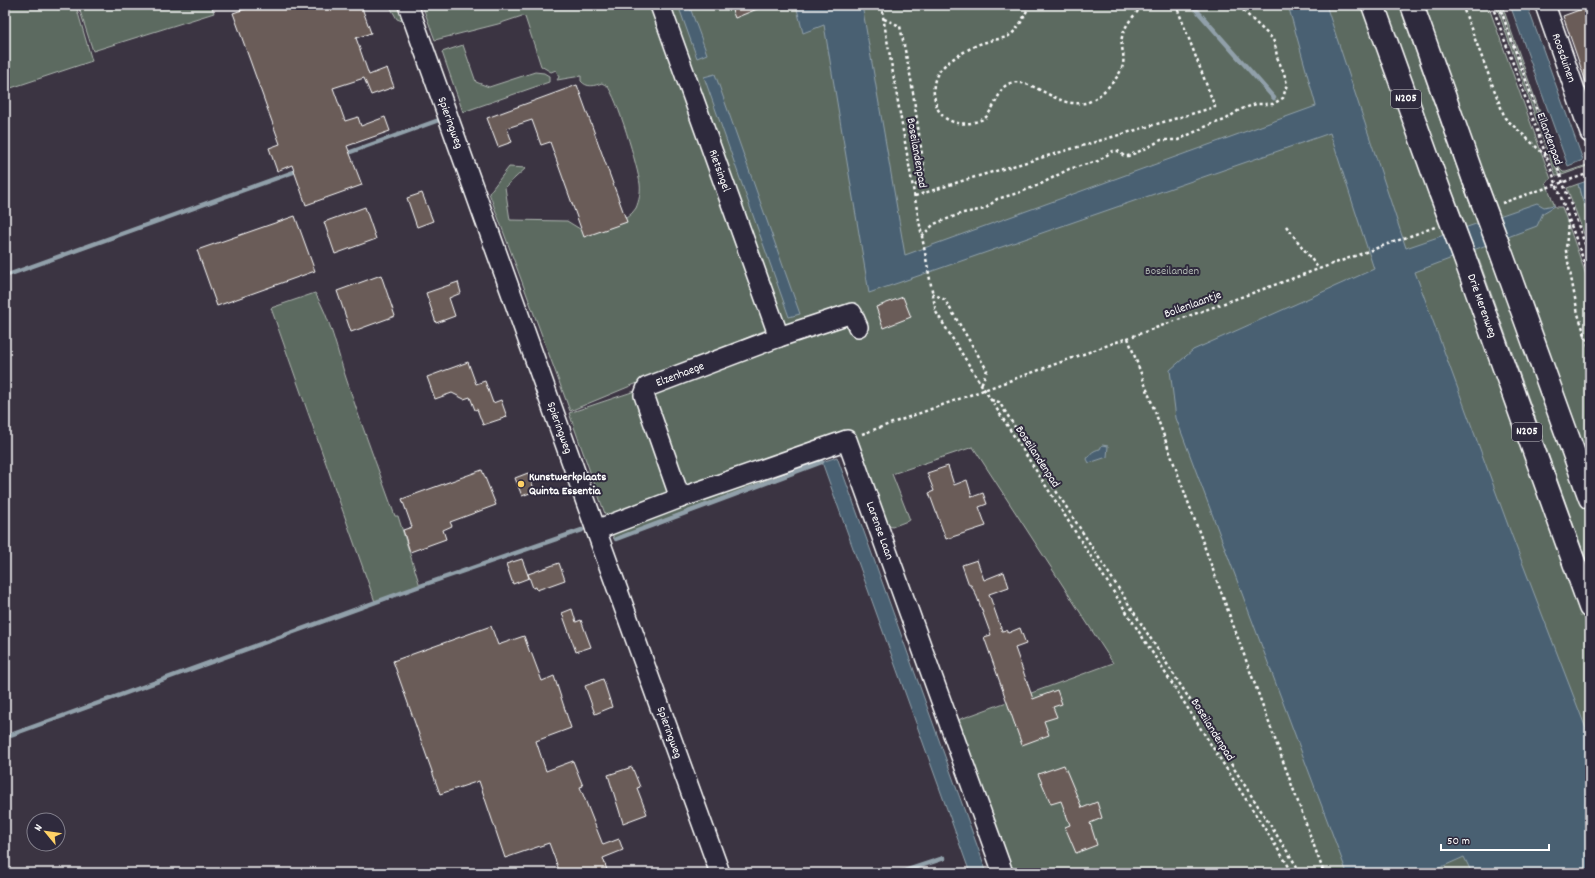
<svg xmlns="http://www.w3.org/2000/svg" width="1595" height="878" font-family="Dekko,sans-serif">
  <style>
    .green { fill: #5c6b61; stroke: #aeb5b0 }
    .water { fill: #486172; stroke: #91a0aa }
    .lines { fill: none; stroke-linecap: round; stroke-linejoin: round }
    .stream { stroke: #91a0aa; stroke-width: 4.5 }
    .building { fill: #6a5c58; stroke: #fff }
    .minor-casing { stroke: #fff; stroke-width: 22 }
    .highway-casing { stroke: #fff; stroke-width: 25 }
    .path { stroke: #fff; stroke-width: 2.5; stroke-dasharray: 3 3; stroke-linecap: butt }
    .minor { stroke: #2f2a3d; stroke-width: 19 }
    .highway { stroke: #2f2a3d; stroke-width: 22 }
    .highway-bridge-casing { stroke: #fff; stroke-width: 25; stroke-linecap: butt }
    .highway-bridge { stroke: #2f2a3d; stroke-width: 22 }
    .poi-dot { fill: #ffd166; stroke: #2f2a3d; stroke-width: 1.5 }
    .labels { text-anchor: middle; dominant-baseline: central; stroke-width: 4; stroke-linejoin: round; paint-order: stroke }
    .shield { fill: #2f2a3d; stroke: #c1bfc5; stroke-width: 1 }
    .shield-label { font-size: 11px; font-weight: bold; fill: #fff }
    .street-label { font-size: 12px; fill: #fff; stroke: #2f2a3d }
    .park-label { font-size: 12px; fill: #aeb5b0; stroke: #2f2a3d }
    .poi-label { font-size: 12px; font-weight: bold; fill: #fff; stroke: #2f2a3d; text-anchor: start }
  </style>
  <rect width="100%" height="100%" fill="#3b3442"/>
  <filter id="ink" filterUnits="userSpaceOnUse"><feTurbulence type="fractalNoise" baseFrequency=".025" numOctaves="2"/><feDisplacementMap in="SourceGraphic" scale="8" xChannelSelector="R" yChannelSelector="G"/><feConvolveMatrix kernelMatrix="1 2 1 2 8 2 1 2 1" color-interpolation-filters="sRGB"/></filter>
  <g filter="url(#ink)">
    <!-- green -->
    <path class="green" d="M 5,5 L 56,5 L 58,10 L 61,5 L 77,5 L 76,6 L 92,61 L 5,90 Z
      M 87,5 L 211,5 L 214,13 L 93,51 L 79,8 Z
      M 389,5 L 399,5 L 405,22 L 397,19 Z
      M 422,5 L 653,5 L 768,329 L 570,411 L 489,193 L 509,167 L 526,168 L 505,187 L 510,220 L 567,221 L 588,234 C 603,228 627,223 636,208 C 639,201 641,192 640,184 C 638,168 617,96 607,86 C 606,85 603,84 602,83 C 594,86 587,88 581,81 L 581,76 L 557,80 L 559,77 L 556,70 L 551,72 L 541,66 L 525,17 L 522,16 L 498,24 L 435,40 Z
      M 660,5 L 1399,5 L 1470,204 L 1490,198 L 1421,5 L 1488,5 L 1551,179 L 1546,182 L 1555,207 L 1562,207 L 1590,286 L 1590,475 L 1494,255 L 1590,522 L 1590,571 L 1479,260 L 1459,267 L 1590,608 L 1590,873 L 1010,873 L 955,721 L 1113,663 L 973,447 L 892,474 L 910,520 L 892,527 L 884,523 L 856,446 L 614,539 L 569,413 L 776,344 Z
      M 1496,5 L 1498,5 L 1557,171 L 1560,176 L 1556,176 Z
      M 1500,5 L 1502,5 L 1560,169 L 1563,172 L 1566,172 L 1587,165 L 1590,161 L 1590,165 L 1562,175 L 1559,170 Z
      M 463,45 L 476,82 L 489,87 L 535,72 L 544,73 L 549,76 L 549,82 L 463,112 L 442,52 Z
      M 1578,184 L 1581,196 L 1590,220 L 1590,250 L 1567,188 Z
      M 315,293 C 331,319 337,352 347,381 C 362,427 379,471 395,516 L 398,516 L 420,586 L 375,602 L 271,308 Z"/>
    <!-- water -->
    <path class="water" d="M 678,5 L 689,5 L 707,54 L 697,58 Z
      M 796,5 L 862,5 L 905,255 L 1316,106 L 1288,5 L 1326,5 L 1406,248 L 1537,203 L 1544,207 L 1554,205 L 1555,206 L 1543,213 L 1537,226 L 1415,272 L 1512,536 L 1590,739 L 1590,873 L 1472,873 L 1464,857 L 1428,873 L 1347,873 L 1176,418 L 1170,370 L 1193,350 L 1374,269 L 1330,133 L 869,293 L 824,25 L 803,33 Z
      M 1510,5 L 1527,5 L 1583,160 L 1568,166 Z
      M 715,74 L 800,314 L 789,317 L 704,77 Z
      M 1590,180 L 1590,220 L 1581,196 L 1578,184 Z
      M 1102,445 L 1108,446 L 1107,457 L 1089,463 L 1087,459 C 1090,453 1094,450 1100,449 Z
      M 837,457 L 987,873 L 970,873 L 822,462 Z"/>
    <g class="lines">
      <!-- stream -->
      <path class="stream" d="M 1192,5 L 1274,98
        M 345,154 L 439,120
        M 5,276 L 299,170
        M 616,539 L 822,462
        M 5,737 L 420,586 L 582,530
        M 899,873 L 944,858"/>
    </g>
    <!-- building -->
    <path class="building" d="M 257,5 L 361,5 L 371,33 L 356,38 L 369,75 L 387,68 L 394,87 L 371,95 L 364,78 L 333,88 L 345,121 L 358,117 L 361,126 L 385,117 L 390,131 L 347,146 L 362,185 L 306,205 L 292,165 L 277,171 L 269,148 L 280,144 L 233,13 Z
      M 730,5 L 767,5 L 735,18 Z
      M 1590,6 L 1590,88 L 1588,88 L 1563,16 Z
      M 577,85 L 627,222 L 584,237 L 550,142 L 541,145 L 532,120 L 507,128 L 512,142 L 498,147 L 487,118 Z
      M 422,193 L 433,221 L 417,227 L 407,198 Z
      M 365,207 L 376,239 L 335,254 L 324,222 Z
      M 295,216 L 315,271 L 217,306 L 197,250 Z
      M 381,275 L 395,316 L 351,332 L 337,291 Z
      M 458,282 L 461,293 L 449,298 L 455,316 L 436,323 L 426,293 Z
      M 903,297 L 911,317 L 883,328 L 876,307 Z
      M 468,362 L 476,384 L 485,381 L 493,403 L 501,400 L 507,417 L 483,425 L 477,409 L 475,410 L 470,397 L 464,399 L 452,393 L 435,399 L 427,377 Z
      M 948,466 L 954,485 L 967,480 L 972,497 L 983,493 L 987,504 L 979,507 L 986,526 L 946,539 L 929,493 L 934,491 L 927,473 Z
      M 482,470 L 496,505 L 450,522 L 452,526 L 443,530 L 446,539 L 410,552 L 403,530 L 412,527 L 402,499 Z
      M 528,473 L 535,491 L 522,496 L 515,478 Z
      M 522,559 L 529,578 L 513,584 L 506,564 Z
      M 977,560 L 984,580 L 1004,572 L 1009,587 L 989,594 L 1002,631 L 1006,630 L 1008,633 L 1020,628 L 1026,644 L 1015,648 L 1033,699 L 1057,690 L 1062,704 L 1053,707 L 1057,717 L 1044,721 L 1049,735 L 1022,745 L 984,637 L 991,635 L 977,597 L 971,585 L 969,585 L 962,565 Z
      M 559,563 L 565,580 L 537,590 L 536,587 L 533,588 L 528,574 Z
      M 572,609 L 576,622 L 581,620 L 591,647 L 576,652 L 562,613 Z
      M 491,626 L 498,645 L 524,636 L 530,653 L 531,652 L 542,681 L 554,676 L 571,728 L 536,741 L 546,771 L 573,761 L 583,786 L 580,787 L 603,845 L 619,839 L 623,850 L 603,858 L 608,873 L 560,873 L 549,843 L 505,858 L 479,781 L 440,794 L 393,661 Z
      M 603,679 L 612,707 L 595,714 L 585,686 Z
      M 1064,765 L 1082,808 L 1097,802 L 1102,818 L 1090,823 L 1097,845 L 1076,853 L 1065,827 L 1070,825 L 1061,801 L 1051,804 L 1038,774 Z
      M 632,767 L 640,787 L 637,788 L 647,814 L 623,823 L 608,775 Z"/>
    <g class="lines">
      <defs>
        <g id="minor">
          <path id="s1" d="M 408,5 L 596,530 L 720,873"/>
          <path id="s2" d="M 660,5 L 779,337"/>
          <path id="s3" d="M 1545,5 L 1590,133"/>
          <path id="s4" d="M 680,498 L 644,395 L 647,387 L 779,337 L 852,313 L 858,327"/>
          <path id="s5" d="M 596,530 L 680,498 L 847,440 L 1003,873"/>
        </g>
        <g id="highway">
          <path d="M 1373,5 L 1440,192"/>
          <path d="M 1412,5 L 1474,180"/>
          <path d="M 1498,244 L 1590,498"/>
          <path id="s6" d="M 1464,256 L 1590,607"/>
        </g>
      </defs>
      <!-- minor casing -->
      <use href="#minor" class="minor-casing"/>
      <!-- highway casing -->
      <use href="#highway" class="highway-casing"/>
      <!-- path -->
      <path class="path" d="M 881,5 L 913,188 L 936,312 L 984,389 L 1293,873
        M 1029,5 C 1025,16 1018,31 1007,37 C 1000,39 992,40 986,42 C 977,44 967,50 959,55 C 938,68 929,79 936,104 C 941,123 962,127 978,121 C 981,120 984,119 986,117 C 992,110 997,99 1001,91 C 1014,69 1045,95 1061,100 C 1066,103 1079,104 1085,103 C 1097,101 1122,76 1123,64 C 1125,54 1120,46 1122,37 C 1125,24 1135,14 1144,5
        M 1462,5 L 1505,118 L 1546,156
        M 1492,5 L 1590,278
        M 1499,5 L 1590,258
        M 884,19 L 900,26 L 911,79 L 924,168 L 923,179 L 913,187
        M 915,196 L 965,180 L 1215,107 L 1176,5
        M 1502,203 L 1590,173
        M 1568,220 L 1566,251 L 1578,314 L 1590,350
        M 1286,226 L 1319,269
        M 922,236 L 934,224 L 963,213 L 985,209 L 997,199 L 1018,193 L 1039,185 L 1069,169 L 1098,161 L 1113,151 L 1118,151 L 1124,156 L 1128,156 L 1147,148 L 1161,140 L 1178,140 L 1209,125 L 1225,120 L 1239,110 L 1256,104 L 1273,104 L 1283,98 L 1287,84 L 1284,73 L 1277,57 L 1275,44 L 1272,38 L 1237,5
        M 932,293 L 945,300 L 987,370 L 981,385
        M 1128,338 L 1324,873
        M 991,400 L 999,402 L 1301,873
        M 862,434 L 1435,227"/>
      <!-- minor -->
      <use href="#minor" class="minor"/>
      <!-- highway -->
      <use href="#highway" class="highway"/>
      <defs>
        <path id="highway-bridge" d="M 1474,180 L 1498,244
          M 1440,192 L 1464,256"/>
      </defs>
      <!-- highway-bridge casing -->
      <use href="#highway-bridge" class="highway-bridge-casing"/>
      <!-- highway-bridge -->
      <use href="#highway-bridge" class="highway-bridge"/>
    </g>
  </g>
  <!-- markers -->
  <circle class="poi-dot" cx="521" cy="484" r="4"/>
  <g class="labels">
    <!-- shield labels -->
    <g class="shield">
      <rect x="1391" y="90" width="30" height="18" rx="3"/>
      <rect x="1512" y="423" width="30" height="18" rx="3"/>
    </g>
    <g class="shield-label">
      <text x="1406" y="99">N205</text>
      <text x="1527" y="432">N205</text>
    </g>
    <!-- street labels -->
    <g class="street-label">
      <text stroke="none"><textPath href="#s3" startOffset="56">Roosduinen</textPath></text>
      <text stroke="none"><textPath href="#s1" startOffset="125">Spieringweg</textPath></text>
      <text transform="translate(1549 139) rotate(70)">Eilandenpad</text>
      <text transform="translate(916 153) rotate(80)">Boseilandenpad</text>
      <text stroke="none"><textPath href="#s2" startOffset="176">Rietsingel</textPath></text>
      <text transform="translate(1193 305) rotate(-20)">Bollenlaantje</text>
      <text stroke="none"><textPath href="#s6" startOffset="53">Drie Merenweg</textPath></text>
      <text stroke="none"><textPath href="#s4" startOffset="153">Elzenhaege</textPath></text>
      <text stroke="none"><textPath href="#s1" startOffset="449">Spieringweg</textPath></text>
      <text transform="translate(1037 457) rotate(57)">Boseilandenpad</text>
      <text stroke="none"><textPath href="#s5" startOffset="363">Larense Laan</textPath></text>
      <text transform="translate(1212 730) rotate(58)">Boseilandenpad</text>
      <text stroke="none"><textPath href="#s1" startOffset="773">Spieringweg</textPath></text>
    </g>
    <!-- park labels -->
    <g class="park-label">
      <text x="1172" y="271">Boseilanden</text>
    </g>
    <!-- poi labels -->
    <g class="poi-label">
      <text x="529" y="477">Kunstwerkplaats<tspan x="529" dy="14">Quinta Essentia</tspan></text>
    </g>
  </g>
  <!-- margin -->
  <rect width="1595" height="878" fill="none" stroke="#2f2a3d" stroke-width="20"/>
  <rect x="10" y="10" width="1575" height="858" fill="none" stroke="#fff" stroke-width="1.5" filter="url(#ink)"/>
  <!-- north arrow -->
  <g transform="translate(46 832) rotate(299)"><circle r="19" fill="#2f2a3d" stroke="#827f8b"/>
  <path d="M0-3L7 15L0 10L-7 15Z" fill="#ffd166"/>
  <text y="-6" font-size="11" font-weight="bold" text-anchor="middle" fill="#ffffff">N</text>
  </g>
  <!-- scale -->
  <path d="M1441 844v6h108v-6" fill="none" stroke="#ffffff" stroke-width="2"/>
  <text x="1447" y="844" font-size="12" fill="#ffffff" stroke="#2f2a3d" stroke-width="3" paint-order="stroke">50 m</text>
</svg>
